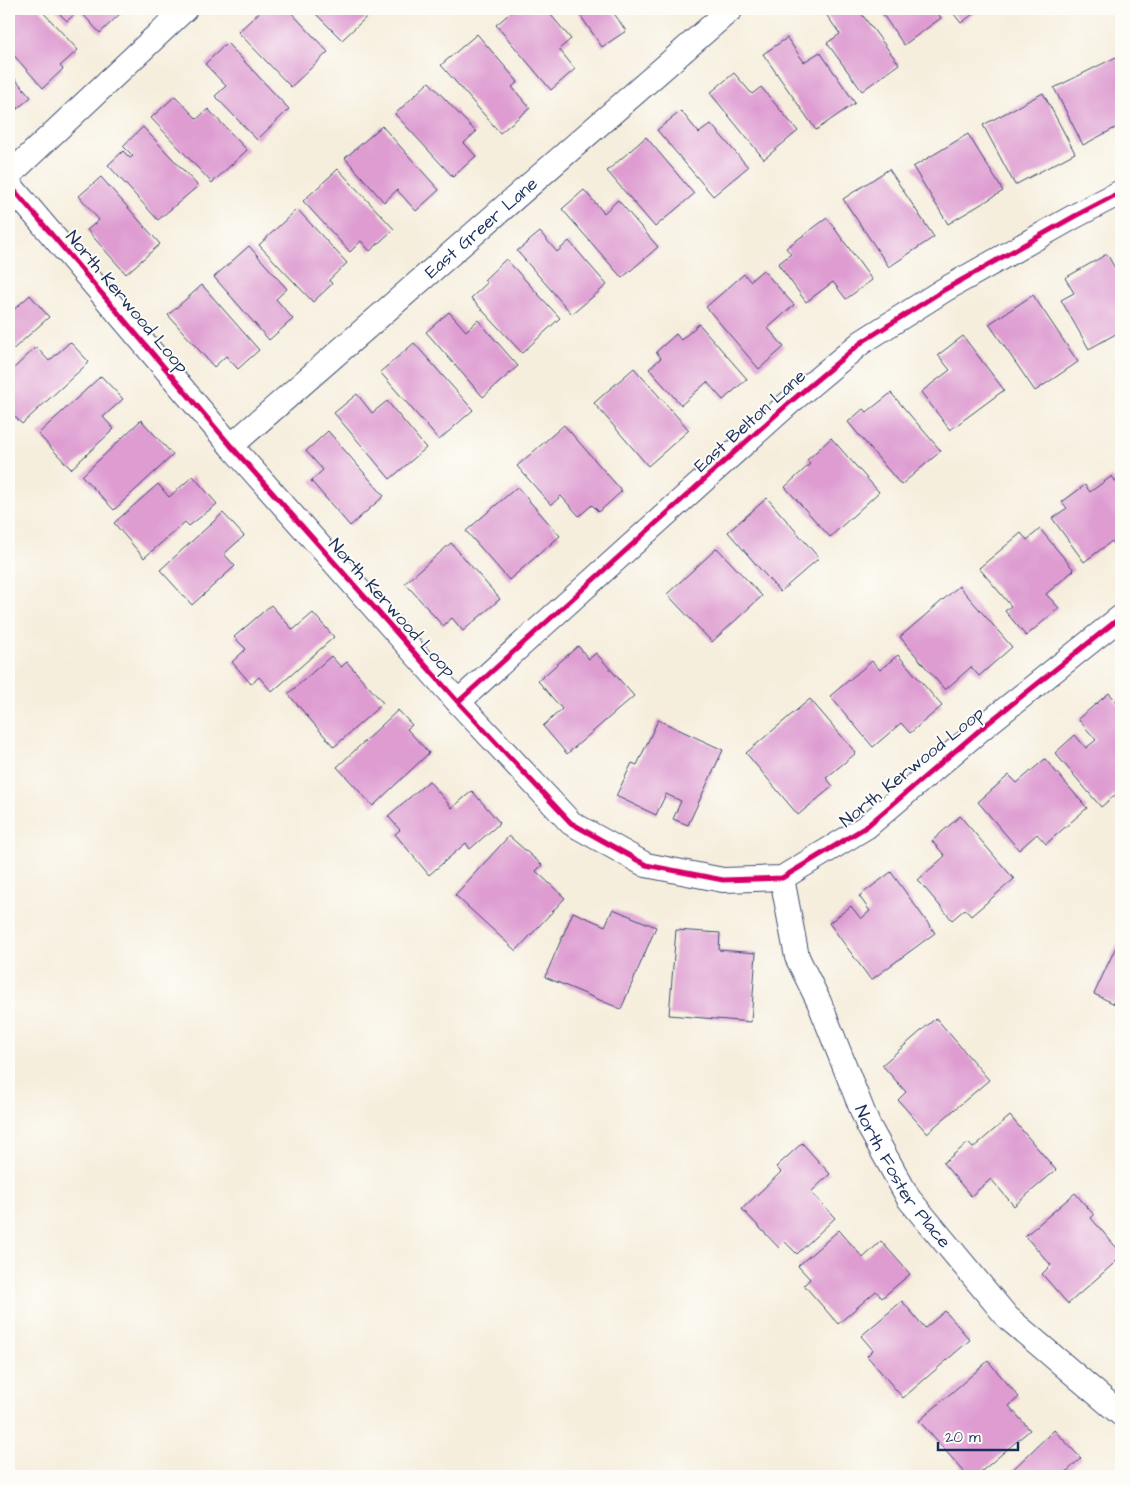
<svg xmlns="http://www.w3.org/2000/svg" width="1130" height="1485" font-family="'Architects Daughter',sans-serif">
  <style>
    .building { fill: #de9cd1 }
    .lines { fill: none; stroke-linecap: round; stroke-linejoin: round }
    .minor-casing { stroke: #3c4c71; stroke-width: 26 }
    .minor { stroke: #fff; stroke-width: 24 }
    .cycleway-casing { stroke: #fdfcf7; stroke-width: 8 }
    .cycleway { stroke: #d6006c; stroke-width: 5 }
    .labels { text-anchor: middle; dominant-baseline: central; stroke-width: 4; stroke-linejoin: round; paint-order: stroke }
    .street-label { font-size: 18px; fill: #1b2f5e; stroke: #fdfcf7 }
  </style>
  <rect width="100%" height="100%" fill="#fdfcf7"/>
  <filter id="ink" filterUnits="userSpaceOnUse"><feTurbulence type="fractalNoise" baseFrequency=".02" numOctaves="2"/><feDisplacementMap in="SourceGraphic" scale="10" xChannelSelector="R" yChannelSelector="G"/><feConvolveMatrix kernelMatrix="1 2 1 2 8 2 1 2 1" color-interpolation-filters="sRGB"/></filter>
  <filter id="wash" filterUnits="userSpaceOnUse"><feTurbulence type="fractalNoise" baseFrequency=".0096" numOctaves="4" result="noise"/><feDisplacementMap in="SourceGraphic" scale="20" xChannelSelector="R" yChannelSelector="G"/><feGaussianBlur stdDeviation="1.12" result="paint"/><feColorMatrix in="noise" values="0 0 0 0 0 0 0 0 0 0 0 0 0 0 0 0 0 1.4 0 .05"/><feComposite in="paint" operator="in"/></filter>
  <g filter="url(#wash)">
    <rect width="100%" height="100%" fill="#f6eedd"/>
    <g id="blocks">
      <!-- building -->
      <path class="building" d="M 14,9 L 40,9 L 78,50 L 60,66 L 63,69 L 43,88 L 9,50 L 9,13 Z
        M 55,9 L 121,9 L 123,11 L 100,33 L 79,10 L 67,21 Z
        M 263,9 L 288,9 L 328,52 L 291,87 L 238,32 Z
        M 311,9 L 375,9 L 342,40 Z
        M 515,9 L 546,9 L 571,39 L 559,49 L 575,69 L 551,90 L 496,25 Z
        M 576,9 L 611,9 L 626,31 L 602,47 Z
        M 831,9 L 858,9 L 899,64 L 862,91 L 827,43 L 840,34 L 825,13 Z
        M 879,9 L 935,9 L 941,18 L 904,45 Z
        M 950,9 L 980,9 L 961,23 Z
        M 477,34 L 518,82 L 512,87 L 530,108 L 500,133 L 441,65 Z
        M 787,38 L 804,62 L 820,52 L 855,103 L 816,130 L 763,54 Z
        M 227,43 L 289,109 L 257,140 L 215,96 L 226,86 L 205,64 Z
        M 1116,57 L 1121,68 L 1121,125 L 1083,145 L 1054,88 Z
        M 9,72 L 31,97 L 9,116 Z
        M 734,73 L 752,94 L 761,87 L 798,131 L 764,159 L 710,93 Z
        M 429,82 L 476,132 L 464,143 L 476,156 L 453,177 L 395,114 Z
        M 1043,93 L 1075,153 L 1015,185 L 983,125 Z
        M 175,96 L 197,119 L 208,109 L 247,150 L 212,183 L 151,118 Z
        M 681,111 L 699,133 L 711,124 L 748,167 L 713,196 L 657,130 Z
        M 382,126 L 439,190 L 416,211 L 397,190 L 384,202 L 345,158 Z
        M 143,127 L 198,186 L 158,220 L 108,165 L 123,151 L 130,158 L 133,156 L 123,146 Z
        M 968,134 L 1003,191 L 948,224 L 913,167 Z
        M 646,137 L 694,194 L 655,227 L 607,171 Z
        M 338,169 L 394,229 L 370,251 L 361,241 L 350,252 L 303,201 Z
        M 889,169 L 934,237 L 889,267 L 843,199 Z
        M 101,177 L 160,244 L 126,274 L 87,230 L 99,220 L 79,196 Z
        M 584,190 L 604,213 L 618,200 L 658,247 L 622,278 L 562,209 Z
        M 297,209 L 347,263 L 329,280 L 332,284 L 313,302 L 259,245 Z
        M 827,218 L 872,280 L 846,299 L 833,282 L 806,302 L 778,264 L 791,254 L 786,248 Z
        M 540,232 L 557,252 L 569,241 L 607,285 L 572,314 L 517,251 Z
        M 249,246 L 287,289 L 276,299 L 293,319 L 269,340 L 214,277 Z
        M 1107,254 L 1121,279 L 1121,331 L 1089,349 L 1061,300 L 1074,293 L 1065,278 Z
        M 506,259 L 560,318 L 522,353 L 471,298 L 487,283 L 484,280 Z
        M 763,270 L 794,305 L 768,328 L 784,347 L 759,369 L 706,307 L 744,274 L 750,281 Z
        M 202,285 L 259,350 L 238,369 L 226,356 L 214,367 L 168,315 Z
        M 30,295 L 49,317 L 9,353 L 9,312 L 10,313 Z
        M 1033,295 L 1078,362 L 1035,391 L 989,324 Z
        M 449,312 L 466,331 L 478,320 L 518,366 L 483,397 L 426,332 Z
        M 699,324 L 747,379 L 723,400 L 707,382 L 681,405 L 649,369 L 661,358 L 656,352 L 676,334 L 681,340 Z
        M 963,336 L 1004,390 L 950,430 L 921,392 L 950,370 L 938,355 Z
        M 70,342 L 89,362 L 22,424 L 9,410 L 9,373 L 36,347 L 49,361 Z
        M 414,343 L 473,410 L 439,440 L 380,372 Z
        M 634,368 L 689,430 L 648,466 L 594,403 Z
        M 101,376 L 123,399 L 103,417 L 114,429 L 71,469 L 38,434 Z
        M 891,393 L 941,451 L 901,485 L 848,422 L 863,409 L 867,412 Z
        M 357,394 L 372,413 L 387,401 L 426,448 L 390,479 L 334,413 Z
        M 141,420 L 173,455 L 114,510 L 82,476 Z
        M 564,425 L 622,491 L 599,512 L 592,505 L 579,516 L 561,496 L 551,505 L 517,466 Z
        M 328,431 L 384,496 L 350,526 L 311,481 L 323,470 L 306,451 Z
        M 831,438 L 879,492 L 830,537 L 785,487 L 810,464 L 807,460 Z
        M 193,476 L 217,504 L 189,526 L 185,522 L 144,558 L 114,523 L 158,484 L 169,497 Z
        M 1112,476 L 1121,490 L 1121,553 L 1112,541 L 1084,562 L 1052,518 L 1067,508 L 1062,502 L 1085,485 L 1090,492 Z
        M 517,487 L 560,536 L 509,580 L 466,531 Z
        M 767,498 L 819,558 L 780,592 L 728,532 Z
        M 223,513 L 244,536 L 224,554 L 235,566 L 192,605 L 160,570 Z
        M 1040,529 L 1074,570 L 1046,594 L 1059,608 L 1026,636 L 1005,611 L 1011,606 L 979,568 L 1021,533 L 1027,540 Z
        M 451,543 L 500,599 L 463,631 L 452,618 L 443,626 L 405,583 Z
        M 717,548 L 762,596 L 712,642 L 667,594 Z
        M 959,586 L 1012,647 L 979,676 L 971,667 L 945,690 L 900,637 Z
        M 271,605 L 293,630 L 313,613 L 334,637 L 272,692 L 259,677 L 251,684 L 232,662 L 246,649 L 234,637 Z
        M 578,646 L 589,659 L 596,653 L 634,696 L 567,754 L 543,726 L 562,709 L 538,681 Z
        M 898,655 L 942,706 L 910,733 L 901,723 L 873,747 L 830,696 L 872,661 L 880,670 Z
        M 331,656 L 341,667 L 347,662 L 383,703 L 334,747 L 288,694 Z
        M 1109,693 L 1121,707 L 1121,790 L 1101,807 L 1055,753 L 1075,735 L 1086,748 L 1096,740 L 1078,719 Z
        M 810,699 L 856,753 L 826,778 L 833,786 L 798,815 L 746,753 Z
        M 398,710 L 412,725 L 407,729 L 429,753 L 373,806 L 337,767 Z
        M 658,720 L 723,750 L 688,825 L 673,819 L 681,801 L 666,794 L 656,815 L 616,796 L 632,763 L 637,765 Z
        M 1045,759 L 1087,808 L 1046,844 L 1037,834 L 1019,850 L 978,802 L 1009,775 L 1017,783 Z
        M 429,781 L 452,808 L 472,791 L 500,823 L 470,849 L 466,843 L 429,875 L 395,834 L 400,830 L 388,816 Z
        M 960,816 L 1014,879 L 971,916 L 965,909 L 952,920 L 918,880 L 945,856 L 932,841 Z
        M 509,836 L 542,865 L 536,871 L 565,898 L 516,951 L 455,895 Z
        M 891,872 L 935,933 L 871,980 L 829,923 L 851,906 L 861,919 L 870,911 L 859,896 Z
        M 613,909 L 656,927 L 621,1009 L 545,977 L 573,912 L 605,926 Z
        M 676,930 L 720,933 L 719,950 L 756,953 L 751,1022 L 669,1015 Z
        M 1121,936 L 1121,1007 L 1094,994 Z
        M 936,1018 L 989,1080 L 927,1133 L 898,1100 L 906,1092 L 882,1065 Z
        M 1010,1116 L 1056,1170 L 1014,1206 L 991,1179 L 971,1196 L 943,1163 L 968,1143 L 973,1148 Z
        M 802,1143 L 830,1174 L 811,1192 L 835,1218 L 797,1254 L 785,1242 L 779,1248 L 742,1209 L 781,1172 L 776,1167 Z
        M 1075,1193 L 1094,1215 L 1091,1218 L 1121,1253 L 1121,1257 L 1068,1304 L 1042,1274 L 1051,1265 L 1025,1236 Z
        M 839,1230 L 863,1258 L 881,1241 L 910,1274 L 882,1298 L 876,1291 L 838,1324 L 804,1285 L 810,1279 L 798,1266 Z
        M 902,1301 L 925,1328 L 945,1311 L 970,1340 L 903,1398 L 867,1356 L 873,1350 L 861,1336 Z
        M 988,1361 L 1019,1397 L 1009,1406 L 1030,1430 L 976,1476 L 968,1476 L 919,1421 Z
        M 1054,1430 L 1081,1458 L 1062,1476 L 1006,1476 Z"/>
    </g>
  </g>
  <g filter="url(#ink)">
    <use href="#blocks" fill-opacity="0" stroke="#3c4c71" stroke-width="1"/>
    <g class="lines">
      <defs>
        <g id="minor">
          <path d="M 9,175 L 185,9"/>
          <path d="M 9,184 L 231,446 L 458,702 L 571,823 L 646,865 L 723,880 L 782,878 L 866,827 L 982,728 L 1121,617"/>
          <path id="s1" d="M 231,446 L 731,9"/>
          <path d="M 458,702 L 789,403 L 862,342 L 944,290 L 1075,216 L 1121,192"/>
          <path id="s2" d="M 782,878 L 797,957 L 819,1002 L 868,1125 L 909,1199 L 1008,1318 L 1121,1414"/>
        </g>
      </defs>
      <!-- minor casing -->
      <use href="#minor" class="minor-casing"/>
      <!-- minor -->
      <use href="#minor" class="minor"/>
      <defs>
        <path id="cycleway" d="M 9,184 L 231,446 L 458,702 L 571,823 L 646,865 L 723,880 L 782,878 L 866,827 L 982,728 L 1121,617
          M 458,702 L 789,403 L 862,342 L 944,290 L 1075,216 L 1121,192"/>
      </defs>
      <!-- cycleway casing -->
      <use href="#cycleway" class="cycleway-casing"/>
      <!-- cycleway -->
      <use href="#cycleway" class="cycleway"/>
    </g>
  </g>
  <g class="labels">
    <!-- street labels -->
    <g class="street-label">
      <text stroke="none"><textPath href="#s1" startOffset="332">East Greer Lane</textPath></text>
      <text transform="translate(127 302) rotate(50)">North Kerwood Loop</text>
      <text transform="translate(750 421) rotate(-42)">East Belton Lane</text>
      <text transform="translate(392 608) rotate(48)">North Kerwood Loop</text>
      <text transform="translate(912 767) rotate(-39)">North Kerwood Loop</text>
      <text stroke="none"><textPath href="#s2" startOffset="325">North Foster Place</textPath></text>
    </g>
  </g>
  <!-- margin -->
  <rect width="1130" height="1485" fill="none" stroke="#fdfcf7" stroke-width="30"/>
  <!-- scale -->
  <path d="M938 1442v8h80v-8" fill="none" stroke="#1b2f5e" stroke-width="2.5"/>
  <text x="945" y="1442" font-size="15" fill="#1b2f5e" stroke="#fdfcf7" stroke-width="4" paint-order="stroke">20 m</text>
</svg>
